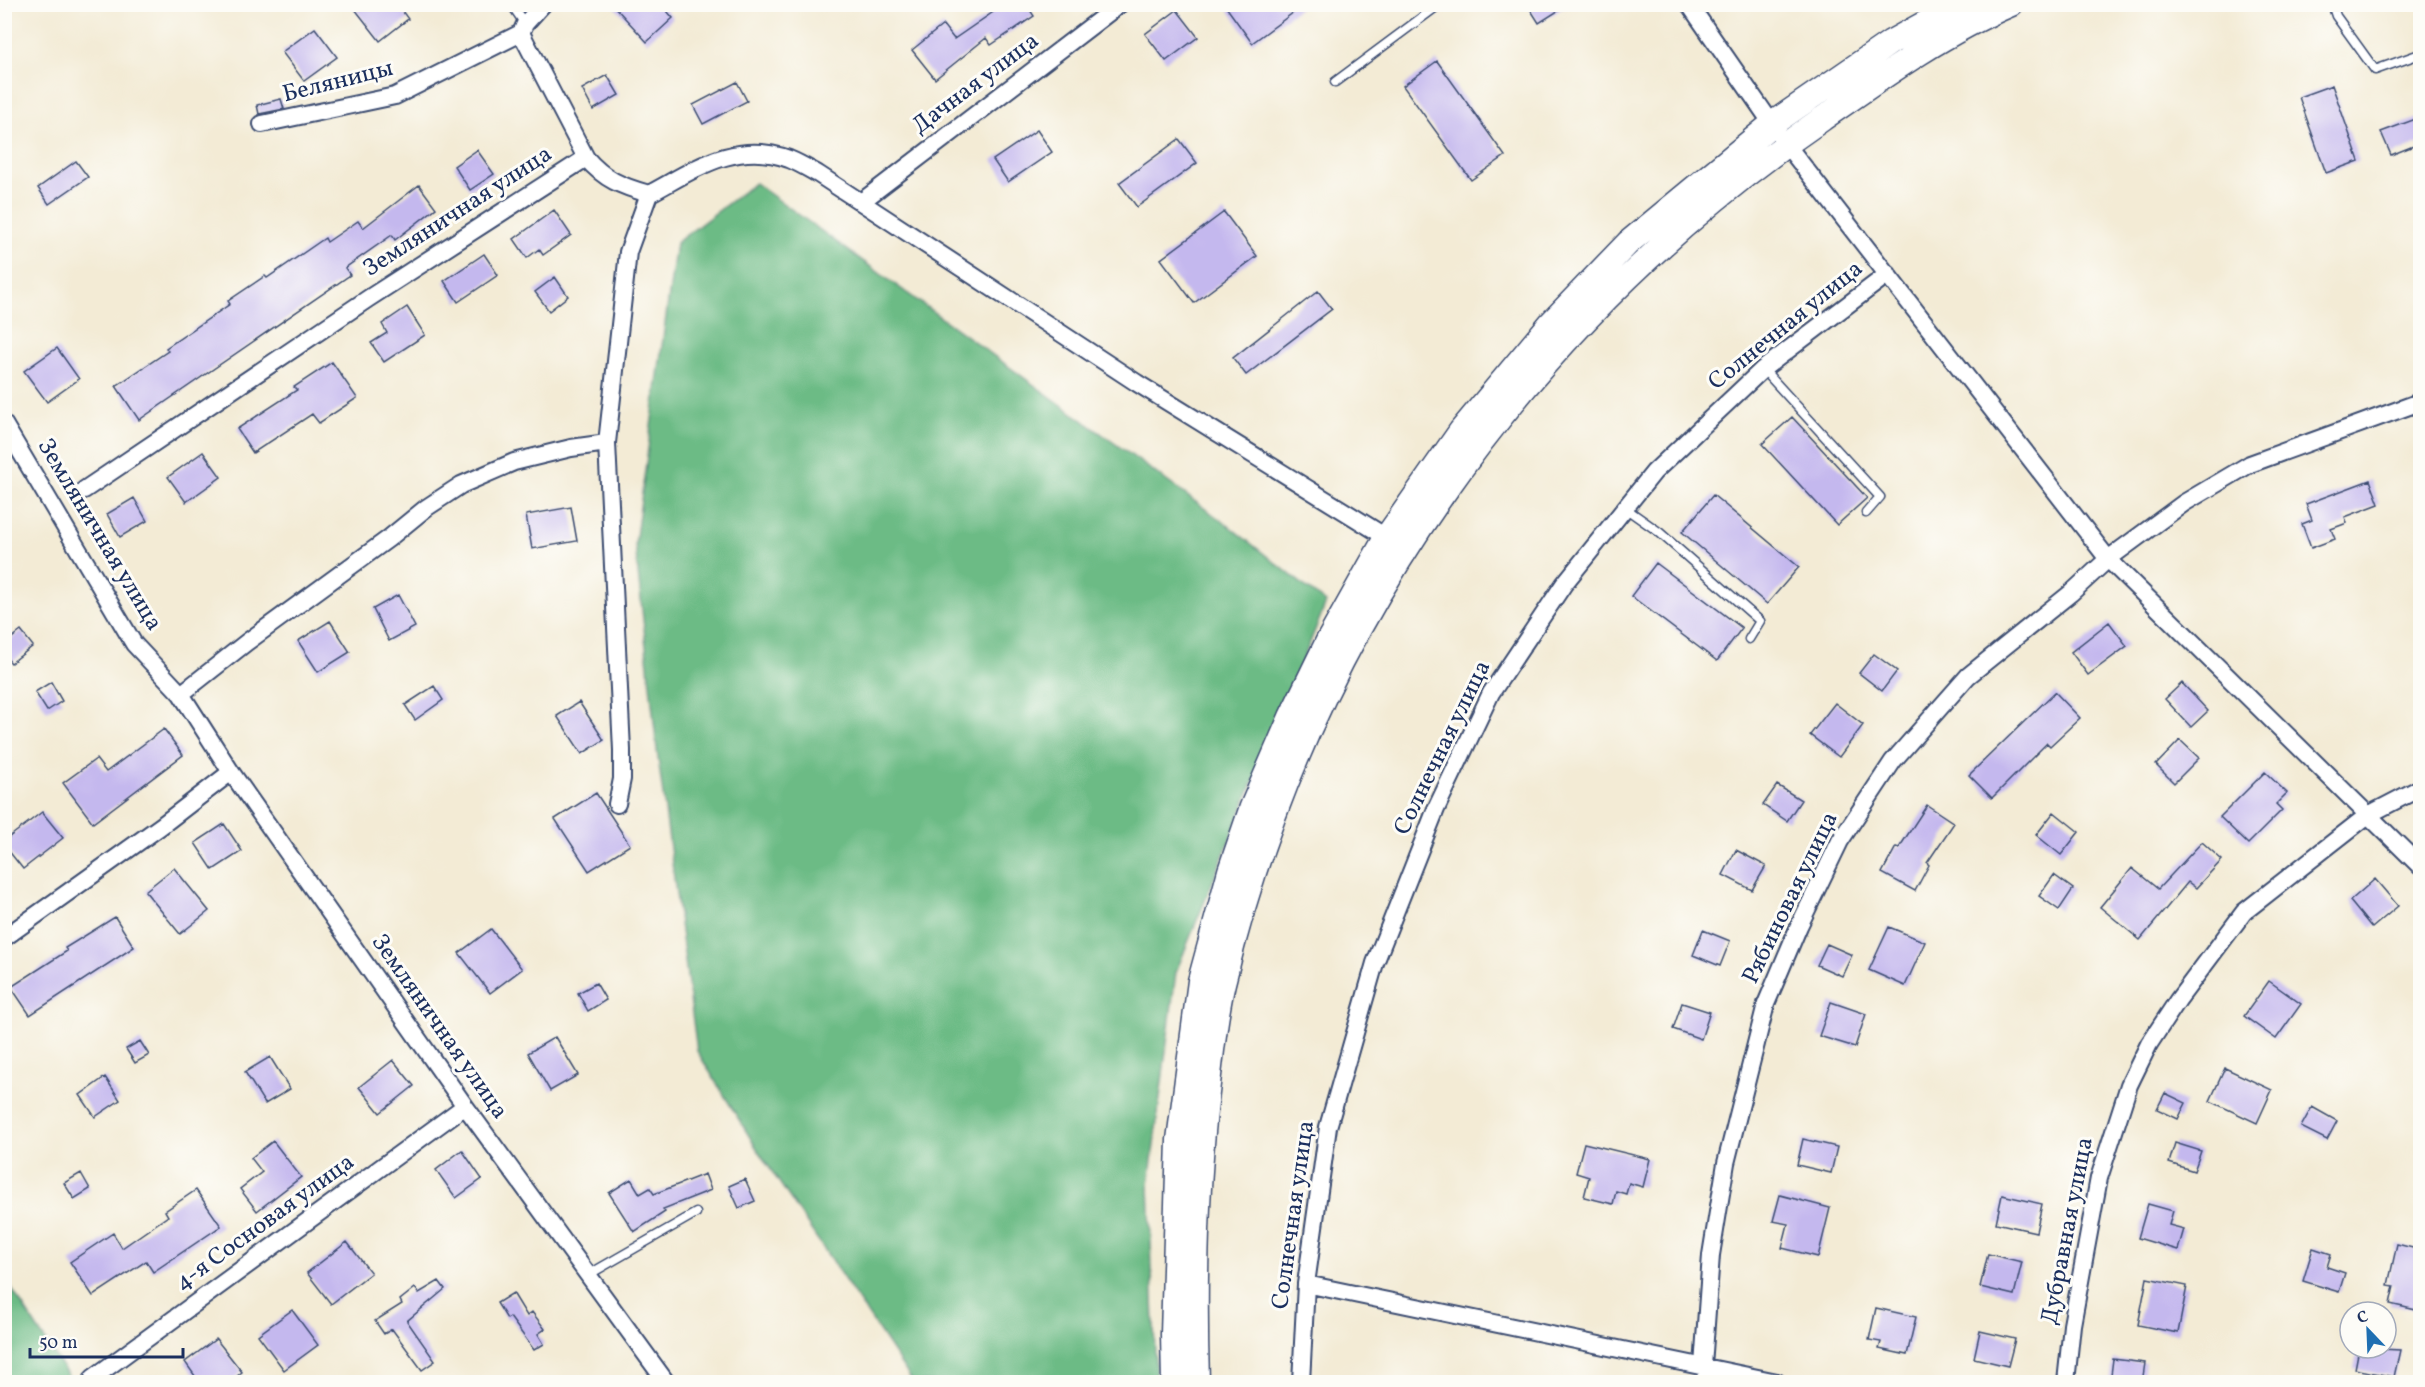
<svg xmlns="http://www.w3.org/2000/svg" width="2425" height="1387" font-family="Vollkorn,serif">
  <style>
    .forest { fill: #6cbb85; stroke: #447572; stroke-width: 1.5 }
    .building { fill: #c4b8ee }
    .lines { fill: none; stroke-linecap: round; stroke-linejoin: round }
    .service-casing { stroke: #3b4b70; stroke-width: 11 }
    .minor-casing { stroke: #3b4b70; stroke-width: 20 }
    .secondary-casing { stroke: #3b4b70; stroke-width: 27 }
    .service { stroke: #fff; stroke-width: 8 }
    .minor { stroke: #fff; stroke-width: 16 }
    .secondary { stroke: #fff; stroke-width: 24 }
    .labels { text-anchor: middle; dominant-baseline: central; stroke-width: 6; stroke-linejoin: round; paint-order: stroke }
    .street-label { font-size: 24px; fill: #1b2f5e; stroke: #fdfcf7 }
  </style>
  <rect width="100%" height="100%" fill="#fdfcf7"/>
  <filter id="ink" filterUnits="userSpaceOnUse"><feTurbulence type="fractalNoise" baseFrequency=".0167" numOctaves="2"/><feDisplacementMap in="SourceGraphic" scale="12" xChannelSelector="R" yChannelSelector="G"/><feConvolveMatrix kernelMatrix="1 2 1 2 8 2 1 2 1" color-interpolation-filters="sRGB"/></filter>
  <filter id="wash" filterUnits="userSpaceOnUse"><feTurbulence type="fractalNoise" baseFrequency=".008" numOctaves="4" result="noise"/><feDisplacementMap in="SourceGraphic" scale="24" xChannelSelector="R" yChannelSelector="G"/><feGaussianBlur stdDeviation="1.35" result="paint"/><feColorMatrix in="noise" values="0 0 0 0 0 0 0 0 0 0 0 0 0 0 0 0 0 1.4 0 .05"/><feComposite in="paint" operator="in"/></filter>
  <g filter="url(#wash)">
    <rect width="100%" height="100%" fill="#f3ebd5"/>
    <!-- forest -->
    <path class="forest" d="M 755,183 L 1229,526 L 1326,603 L 1176,972 L 1149,1184 L 1156,1382 L 913,1382 L 759,1152 L 697,1051 L 657,750 L 635,544 L 676,243 Z
      M 4,1277 L 72,1382 L 5,1382 Z"/>
    <g id="blocks">
      <!-- building -->
      <path class="building" d="M 351,4 L 397,4 L 408,19 L 380,41 Z
        M 612,4 L 661,4 L 673,18 L 647,42 Z
        M 1005,4 L 1026,4 L 1034,16 L 991,45 L 986,38 L 935,79 L 912,50 L 943,25 L 954,39 Z
        M 1224,4 L 1305,4 L 1252,43 Z
        M 1527,4 L 1569,4 L 1539,23 Z
        M 1177,10 L 1198,37 L 1166,61 L 1145,34 Z
        M 315,28 L 337,57 L 304,81 L 282,52 Z
        M 1437,61 L 1505,156 L 1471,180 L 1403,86 Z
        M 607,75 L 619,95 L 593,110 L 582,89 Z
        M 737,82 L 747,101 L 703,124 L 693,105 Z
        M 2332,85 L 2359,161 L 2326,173 L 2299,97 Z
        M 281,99 L 284,109 L 259,114 L 257,105 Z
        M 2421,117 L 2421,143 L 2391,155 L 2381,132 Z
        M 1037,130 L 1052,152 L 1008,182 L 993,160 Z
        M 1179,139 L 1197,163 L 1137,207 L 1119,183 Z
        M 477,150 L 494,174 L 470,190 L 454,166 Z
        M 76,161 L 88,177 L 49,204 L 38,188 Z
        M 419,185 L 436,208 L 395,240 L 392,235 L 345,268 L 350,275 L 139,420 L 116,386 L 168,351 L 166,348 L 230,304 L 228,301 L 265,276 L 267,278 L 325,238 L 327,242 L 358,221 L 363,228 Z
        M 554,210 L 571,235 L 543,255 L 539,249 L 527,258 L 514,239 Z
        M 1224,212 L 1257,256 L 1194,303 L 1161,259 Z
        M 484,254 L 498,275 L 458,302 L 444,281 Z
        M 555,277 L 568,296 L 549,311 L 535,292 Z
        M 1318,291 L 1332,309 L 1246,375 L 1233,358 Z
        M 407,307 L 425,335 L 384,362 L 371,343 L 387,333 L 382,324 Z
        M 57,348 L 79,379 L 47,402 L 24,371 Z
        M 332,362 L 357,398 L 319,423 L 312,414 L 253,453 L 237,429 L 297,390 L 294,387 Z
        M 1792,417 L 1867,498 L 1837,525 L 1762,444 Z
        M 203,452 L 221,477 L 186,502 L 168,477 Z
        M 2370,480 L 2379,504 L 2345,517 L 2347,523 L 2331,529 L 2335,539 L 2311,548 L 2302,524 L 2312,520 L 2306,504 Z
        M 1713,495 L 1799,567 L 1767,604 L 1682,532 Z
        M 134,498 L 147,521 L 120,537 L 107,514 Z
        M 571,507 L 577,541 L 532,549 L 526,515 Z
        M 1656,563 L 1742,628 L 1717,661 L 1631,596 Z
        M 398,595 L 415,627 L 389,641 L 373,609 Z
        M 330,621 L 350,652 L 318,672 L 298,641 Z
        M 2109,622 L 2127,646 L 2088,675 L 2071,652 Z
        M 21,631 L 33,646 L 11,663 L 4,655 L 4,644 Z
        M 1874,654 L 1897,671 L 1882,691 L 1859,673 Z
        M 51,682 L 62,701 L 47,711 L 35,692 Z
        M 2182,683 L 2208,711 L 2191,727 L 2165,699 Z
        M 434,686 L 443,700 L 415,720 L 405,705 Z
        M 2055,692 L 2080,718 L 2050,746 L 2047,743 L 1992,798 L 1969,775 Z
        M 579,702 L 604,740 L 582,754 L 557,716 Z
        M 1835,703 L 1863,725 L 1839,757 L 1810,735 Z
        M 164,729 L 183,755 L 93,823 L 63,783 L 96,759 L 106,772 Z
        M 2180,740 L 2199,758 L 2174,783 L 2156,765 Z
        M 2265,772 L 2287,793 L 2276,804 L 2282,810 L 2248,844 L 2220,817 Z
        M 1777,785 L 1801,800 L 1787,821 L 1763,805 Z
        M 596,793 L 630,845 L 589,871 L 555,819 Z
        M 1927,805 L 1954,823 L 1927,863 L 1929,865 L 1915,891 L 1882,873 L 1896,847 L 1899,848 Z
        M 42,812 L 63,838 L 23,869 L 4,845 L 4,841 Z
        M 2054,812 L 2079,832 L 2061,855 L 2036,835 Z
        M 224,824 L 242,851 L 213,870 L 195,843 Z
        M 2202,842 L 2222,860 L 2196,888 L 2188,882 L 2140,940 L 2100,907 L 2132,868 L 2158,889 Z
        M 1736,850 L 1766,866 L 1752,890 L 1723,875 Z
        M 174,868 L 209,911 L 180,934 L 145,891 Z
        M 2054,875 L 2073,889 L 2059,910 L 2039,896 Z
        M 2375,879 L 2398,906 L 2372,928 L 2350,901 Z
        M 115,917 L 134,947 L 30,1015 L 11,987 L 67,951 L 65,948 Z
        M 1889,927 L 1925,942 L 1905,986 L 1869,970 Z
        M 491,929 L 522,969 L 490,993 L 459,953 Z
        M 1703,930 L 1730,941 L 1720,966 L 1693,955 Z
        M 1827,944 L 1852,955 L 1842,976 L 1817,965 Z
        M 2269,981 L 2301,1004 L 2276,1039 L 2244,1016 Z
        M 596,983 L 606,1000 L 588,1011 L 578,993 Z
        M 1831,1002 L 1866,1014 L 1855,1047 L 1819,1036 Z
        M 1682,1003 L 1710,1012 L 1701,1039 L 1673,1029 Z
        M 555,1037 L 578,1075 L 550,1091 L 528,1053 Z
        M 140,1041 L 149,1055 L 135,1063 L 126,1049 Z
        M 270,1057 L 290,1089 L 265,1104 L 245,1072 Z
        M 393,1060 L 414,1086 L 380,1113 L 359,1087 Z
        M 2225,1068 L 2272,1090 L 2257,1123 L 2210,1101 Z
        M 105,1077 L 120,1100 L 95,1117 L 80,1095 Z
        M 2165,1093 L 2186,1103 L 2178,1119 L 2157,1109 Z
        M 2312,1107 L 2337,1121 L 2327,1140 L 2301,1127 Z
        M 1803,1139 L 1837,1147 L 1831,1173 L 1797,1165 Z
        M 273,1141 L 301,1177 L 257,1211 L 240,1189 L 262,1172 L 251,1158 Z
        M 1584,1143 L 1650,1159 L 1643,1187 L 1629,1183 L 1626,1194 L 1616,1191 L 1613,1204 L 1584,1197 L 1589,1177 L 1576,1173 Z
        M 2175,1143 L 2201,1151 L 2194,1171 L 2169,1163 Z
        M 462,1150 L 482,1179 L 456,1198 L 436,1170 Z
        M 81,1173 L 90,1189 L 74,1199 L 64,1183 Z
        M 705,1174 L 711,1190 L 663,1209 L 665,1212 L 634,1232 L 609,1193 L 631,1179 L 640,1194 L 650,1188 L 654,1194 Z
        M 745,1179 L 755,1201 L 739,1208 L 729,1186 Z
        M 196,1190 L 221,1226 L 153,1272 L 146,1261 L 93,1296 L 70,1262 L 113,1233 L 122,1248 L 168,1216 L 165,1211 Z
        M 1780,1195 L 1830,1208 L 1818,1257 L 1782,1248 L 1788,1224 L 1773,1221 Z
        M 2002,1195 L 2042,1204 L 2036,1232 L 1996,1223 Z
        M 2148,1204 L 2173,1211 L 2169,1225 L 2184,1229 L 2178,1250 L 2138,1238 Z
        M 347,1242 L 371,1273 L 331,1304 L 307,1273 Z
        M 2397,1244 L 2421,1250 L 2421,1291 L 2416,1310 L 2390,1304 L 2394,1286 L 2388,1285 Z
        M 2313,1248 L 2331,1254 L 2327,1267 L 2345,1273 L 2339,1292 L 2303,1281 Z
        M 1988,1254 L 2022,1262 L 2014,1295 L 1980,1287 Z
        M 2147,1278 L 2187,1286 L 2178,1333 L 2138,1325 Z
        M 439,1281 L 445,1289 L 407,1321 L 435,1361 L 422,1370 L 392,1329 L 384,1334 L 375,1321 L 402,1304 L 400,1300 L 415,1288 L 419,1293 Z
        M 513,1293 L 527,1316 L 532,1312 L 545,1329 L 538,1334 L 544,1344 L 534,1350 L 510,1317 L 507,1319 L 497,1303 Z
        M 1876,1308 L 1916,1317 L 1907,1355 L 1879,1349 L 1881,1342 L 1869,1340 Z
        M 292,1310 L 318,1345 L 284,1370 L 258,1335 Z
        M 1980,1331 L 2015,1339 L 2008,1366 L 1974,1358 Z
        M 216,1339 L 242,1372 L 229,1383 L 200,1383 L 185,1362 Z
        M 2359,1348 L 2400,1350 L 2394,1377 L 2355,1369 Z
        M 2113,1359 L 2145,1363 L 2142,1383 L 2110,1383 Z"/>
    </g>
  </g>
  <g filter="url(#ink)">
    <use href="#blocks" fill-opacity="0" stroke="#3b4b70" stroke-width="1.5"/>
    <g class="lines">
      <defs>
        <path id="service" d="M 511,4 L 525,24
          M 2332,4 L 2336,16 L 2375,70 L 2420,54
          M 1335,82 L 1440,4
          M 1763,369 L 1880,497 L 1866,513
          M 1625,508 L 1659,532 L 1760,621 L 1749,639
          M 588,1275 L 696,1213"/>
        <path id="minor" d="M 543,4 L 525,24 L 521,33 L 586,158 C 605,180 621,186 649,194
          M 1689,4 L 1786,144 L 2108,559 L 2420,866
          M 262,124 L 395,96 L 521,33
          M 649,194 C 694,170 735,139 789,159 C 799,163 809,169 818,174 L 1137,383 L 1394,542
          M 861,202 L 1120,4
          M 4,424 L 134,644 L 181,694 L 231,772 L 465,1106 L 666,1382
          M 84,490 L 369,298 L 586,158
          M 181,694 L 247,642 L 388,539 L 426,508 L 461,485 L 514,462 L 571,448 L 607,443
          M 617,804 L 622,779 L 622,750 L 607,443 L 628,252 L 649,194
          M 4,938 L 161,826 L 231,772
          M 1306,1284 L 1777,1382
          M 93,1378 L 465,1106
          M 1301,1382 L 1306,1284 L 1328,1127 L 1375,963 L 1436,809 L 1491,693 L 1564,584 L 1654,472 L 1763,369 L 1888,274
          M 1709,1382 L 1703,1366 L 1711,1255 L 1726,1163 L 1766,1004 L 1799,926 L 1840,841 L 1893,761 L 1968,676 L 2071,593 L 2108,559 L 2184,503 L 2250,464 L 2420,402
          M 2066,1382 L 2072,1325 L 2099,1178 L 2129,1085 L 2149,1044 L 2178,1000 L 2244,912 L 2368,815 L 2420,788"/>
        <path id="secondary" d="M 1174,1382 L 1173,1334 L 1179,1140 L 1200,981 L 1230,871 L 1252,807 L 1291,717 L 1328,641 L 1361,582 L 1386,538 L 1461,431 L 1551,323 L 1628,243 L 1772,124 L 1891,42 L 1960,4
          M 1197,1382 C 1194,1283 1196,1183 1208,1084 C 1212,1051 1215,1016 1223,983 C 1307,629 1523,325 1822,119 C 1882,77 1943,33 2011,4"/>
      </defs>
      <!-- service casing -->
      <use href="#service" class="service-casing"/>
      <!-- minor casing -->
      <use href="#minor" class="minor-casing"/>
      <!-- secondary casing -->
      <use href="#secondary" class="secondary-casing"/>
      <!-- service -->
      <use href="#service" class="service"/>
      <!-- minor -->
      <use href="#minor" class="minor"/>
      <!-- secondary -->
      <use href="#secondary" class="secondary"/>
    </g>
  </g>
  <g class="labels">
    <!-- street labels -->
    <g class="street-label">
      <text transform="translate(338 82) rotate(-14)">Беляницы</text>
      <text transform="translate(976 84) rotate(-37)">Дачная улица</text>
      <text transform="translate(458 212) rotate(-33)">Земляничная улица</text>
      <text transform="translate(1786 326) rotate(-39)">Солнечная улица</text>
      <text transform="translate(99 535) rotate(59)">Земляничная улица</text>
      <text transform="translate(1443 748) rotate(-64)">Солнечная улица</text>
      <text transform="translate(1791 898) rotate(-64)">Рябиновая улица</text>
      <text transform="translate(439 1027) rotate(55)">Земляничная улица</text>
      <text transform="translate(1294 1215) rotate(-82)">Солнечная улица</text>
      <text transform="translate(265 1223) rotate(-36)">4-я Сосновая улица</text>
      <text transform="translate(2068 1231) rotate(-79)">Дубравная улица</text>
    </g>
  </g>
  <!-- margin -->
  <rect width="2425" height="1387" fill="none" stroke="#fdfcf7" stroke-width="24"/>
  <!-- north arrow -->
  <g transform="translate(2368 1330) rotate(337)"><circle r="28" fill="#fdfcf7" stroke="#a3aaba" stroke-width="1.5"/>
  <path d="M0-4.5L10 22L0 15L-10 22Z" fill="#1f6fb2"/>
  <text y="-9" font-size="16" font-weight="bold" text-anchor="middle" fill="#1b2f5e">С</text>
  </g>
  <!-- scale -->
  <path d="M30 1348v9h153v-9" fill="none" stroke="#1b2f5e" stroke-width="3"/>
  <text x="39" y="1348" font-size="18" fill="#1b2f5e" stroke="#fdfcf7" stroke-width="4.5" paint-order="stroke">50 m</text>
</svg>
